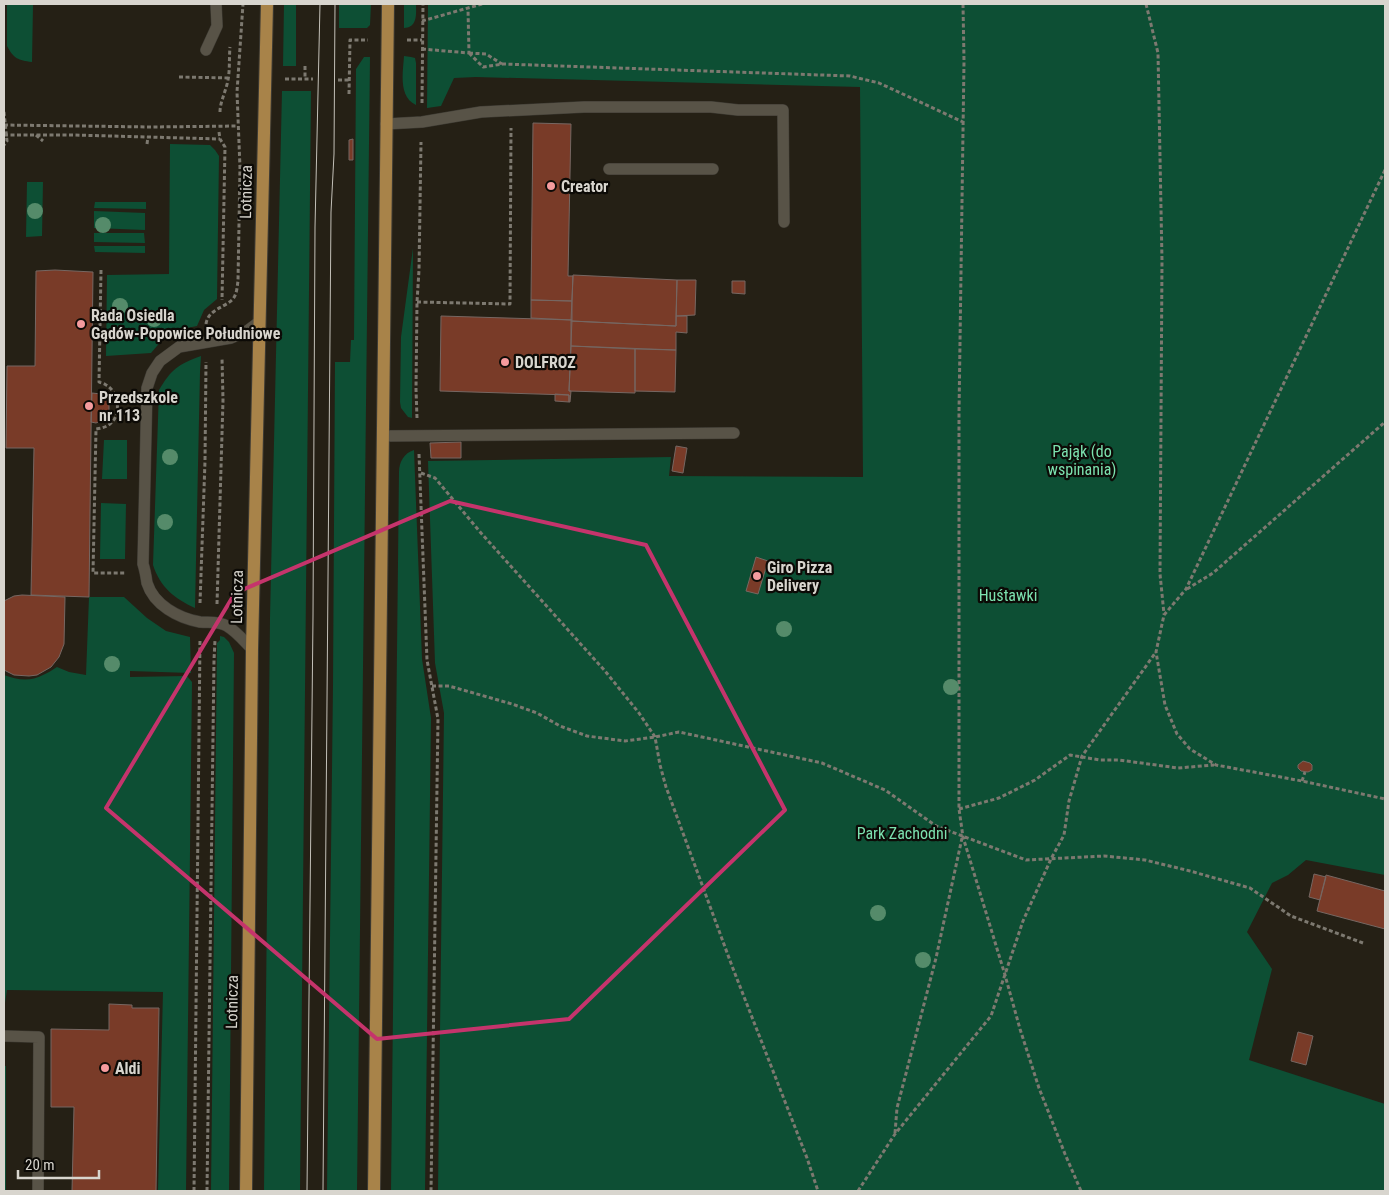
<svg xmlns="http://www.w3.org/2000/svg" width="1389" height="1195" font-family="'Roboto Condensed',sans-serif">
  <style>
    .green { fill: #0d4f34 }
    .building { fill: #793b28; stroke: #766762 }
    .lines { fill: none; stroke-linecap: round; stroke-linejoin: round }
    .lane-casing { stroke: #3e3b34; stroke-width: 12 }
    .primary-casing { stroke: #3e3b34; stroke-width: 14 }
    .path { stroke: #7d7970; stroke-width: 3; stroke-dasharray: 4 2.5; stroke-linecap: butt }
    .lane { stroke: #585347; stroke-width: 11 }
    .primary { stroke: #a88349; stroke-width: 12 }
    .tram { stroke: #c3c0b8; stroke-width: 1 }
    .tree { fill: #558b6a }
    .marked { fill: none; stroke: #c5346c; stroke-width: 4; stroke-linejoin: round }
    .poi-dot { fill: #f59b9e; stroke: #0c0a06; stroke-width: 2 }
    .labels { text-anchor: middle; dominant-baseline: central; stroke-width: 4.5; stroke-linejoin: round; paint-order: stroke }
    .poi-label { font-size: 16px; font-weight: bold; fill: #d8d5ce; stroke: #0c0a06; text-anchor: start }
    .street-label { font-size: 16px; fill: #d8d5ce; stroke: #0c0a06 }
    .park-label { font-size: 16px; fill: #7ce2af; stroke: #0c0a06 }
  </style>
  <rect width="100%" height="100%" fill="#252015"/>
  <!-- green -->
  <path class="green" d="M 7,4 L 31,4 L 33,5 L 32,62 C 18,60 14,59 7,46 Z
    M 284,4 L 296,4 L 296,66 L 283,66 Z
    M 339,4 L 371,4 L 370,25 L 367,28 L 339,28 Z
    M 404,4 L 416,4 C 416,14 418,27 404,28 Z
    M 428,4 L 1385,4 L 1385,875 L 1306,860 L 1288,875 L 1272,883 L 1247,932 L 1272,969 L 1249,1060 L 1385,1104 L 1385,1191 L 438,1191 L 444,713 L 435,663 L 428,461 L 671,457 L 669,476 L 863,477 L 860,87 L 476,77 L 454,78 L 441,106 L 427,108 Z
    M 404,56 L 411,57 L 415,58 L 416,63 L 416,105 C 398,97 403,72 404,56 Z
    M 364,57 L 370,57 L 357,1191 L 327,1191 L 333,685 L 335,362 L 350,362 L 351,340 L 354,340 L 356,69 Z
    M 282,91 L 311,91 L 300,1191 L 264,1191 L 270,618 Z
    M 170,144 L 210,145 L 215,150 L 219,156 L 217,299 L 204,310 L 197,326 L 172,331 L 163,339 L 151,353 L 106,356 L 107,275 L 169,274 Z
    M 27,182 L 43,182 L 42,236 L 26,237 Z
    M 95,202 L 146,202 L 146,209 L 94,208 Z
    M 94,211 L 145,213 L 145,230 L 94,228 Z
    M 94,233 L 144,233 L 145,243 L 94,242 Z
    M 94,246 L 145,246 L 145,253 L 95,252 Z
    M 413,248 L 412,418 L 408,417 L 401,408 L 400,402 L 401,337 Z
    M 201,356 L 200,372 L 195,608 C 175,599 160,587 153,565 L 159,390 C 171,370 178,364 201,356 Z
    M 104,440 L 127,440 L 127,479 L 102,479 Z
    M 414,450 L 422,659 L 431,718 L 425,1191 L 391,1191 L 399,472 C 399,462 404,453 414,450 Z
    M 101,503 L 126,504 L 125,559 L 100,559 Z
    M 89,597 L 124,597 L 147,618 L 166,631 L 190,637 L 191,673 L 130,671 L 130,677 L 187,676 L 192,682 L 186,1191 L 158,1191 L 163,992 L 7,990 L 5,1003 L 4,1003 L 4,675 C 17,680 30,682 43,675 C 48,673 52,670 57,667 L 69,672 L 86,675 Z
    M 220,636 L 224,637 L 229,642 L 234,653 L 229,1191 L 211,1191 L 217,643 L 220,640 Z
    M 4,1066 L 6,1066 L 6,1191 L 4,1191 Z"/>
  <!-- building -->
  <path class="building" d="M 533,123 L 571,124 L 568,276 L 573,276 L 572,301 L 531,300 Z
    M 353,139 L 353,160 L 349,160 L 349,140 Z
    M 55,270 L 93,272 L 89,597 L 31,595 L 34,448 L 6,448 L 7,366 L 35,366 L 36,271 Z
    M 573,275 L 677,280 L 676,326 L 571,321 Z
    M 677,280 L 696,280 L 695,315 L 676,316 Z
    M 732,281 L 745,281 L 745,294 L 732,293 Z
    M 531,300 L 572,301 L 572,320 L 531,318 Z
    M 441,316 L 572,320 L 569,391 L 571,391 L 570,402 L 569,402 L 569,395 L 440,391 Z
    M 676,316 L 687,316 L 687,333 L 676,332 L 676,350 L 571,346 L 571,321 L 676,326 Z
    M 571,346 L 635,349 L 635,393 L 569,391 Z
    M 635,349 L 676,350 L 675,392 L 635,391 Z
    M 92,393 L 101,394 L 107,398 L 109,402 L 109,414 L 105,419 L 96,423 L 91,422 Z
    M 555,394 L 569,395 L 569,402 L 555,401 Z
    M 461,442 L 461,458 L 431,458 L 430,443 Z
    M 676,446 L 687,448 L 683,473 L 672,471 Z
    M 756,557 L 768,561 L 758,594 L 746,591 Z
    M 22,595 L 65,597 L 64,644 L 59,657 L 51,667 L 37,675 L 29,676 L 14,675 L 4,670 L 4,601 L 14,596 Z
    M 1303,761 L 1310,763 L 1312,765 L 1312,770 L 1308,772 L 1301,771 L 1298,768 L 1298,765 Z
    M 1314,874 L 1326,877 L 1320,900 L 1309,897 Z
    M 1326,875 L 1385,891 L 1385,929 L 1317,911 Z
    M 109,1004 L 132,1005 L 132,1008 L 159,1008 L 156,1191 L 72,1191 L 74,1107 L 51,1107 L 51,1029 L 109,1030 Z
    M 1298,1032 L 1313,1036 L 1306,1065 L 1291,1061 Z"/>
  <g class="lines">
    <defs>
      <path id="lane" d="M 206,50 L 217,26 L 216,4
        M 386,124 L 422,122 L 481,112 L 584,107 L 711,107 L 738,110 L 783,110 L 784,222
        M 609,169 L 713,169
        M 383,436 L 734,433
        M 252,649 C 244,641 237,632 227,626 C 218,621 209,623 200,622 C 178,618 154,605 147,583 C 146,576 145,570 143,564 L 147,388 L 152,373 L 160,361 L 179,347 L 231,338 L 247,331 L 259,322
        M 4,1036 L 39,1037 L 38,1191"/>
      <path id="primary" d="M 246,1191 L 252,649 L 267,4
        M 374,1191 L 388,4"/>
    </defs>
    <!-- lane casing -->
    <use href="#lane" class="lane-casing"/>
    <!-- primary casing -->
    <use href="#primary" class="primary-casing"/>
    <!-- path -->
    <path class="path" d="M 963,4 L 964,61 L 959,413 L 959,809 L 963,837 L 1005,975 L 1020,1029 L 1039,1088 L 1065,1154 L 1081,1191
      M 1146,4 L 1158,53 L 1162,261 L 1160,574 L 1164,614
      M 422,21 L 482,4
      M 407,40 L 422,40
      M 422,49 L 469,53 L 468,9
      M 469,53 L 483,67 L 503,64 L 850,76 L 879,83 L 963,122
      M 469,53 L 486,54 L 502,64
      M 305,66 L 305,79
      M 179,77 L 231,78
      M 285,79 L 313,79
      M 338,80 L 350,80
      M 349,94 L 350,40 L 368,40
      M 422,103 L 423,4
      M 4,112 L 7,141 L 4,145
      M 220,112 C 220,102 226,91 228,80 C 230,70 229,58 230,47
      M 4,125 L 152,127 L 238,126
      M 219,132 L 220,139 L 225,147 L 222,300
      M 4,135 L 74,135 L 220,139
      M 36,135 L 43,141
      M 147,144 L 148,137
      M 1385,170 L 1186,589 L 1164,615 L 1156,652 L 1165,705 L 1177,734 L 1190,749 L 1216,765 L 1302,781 L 1385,799
      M 101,270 L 99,382 C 101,383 104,383 106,385 C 118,391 122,414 111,423 C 107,427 102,428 96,429 L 93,573 L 126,573
      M 417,302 L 510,304 L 511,128
      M 206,324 C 208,310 223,308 232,300 C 237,295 237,287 238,281 L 240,168 L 237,92 L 243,4
      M 417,418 L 416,389 L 417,302 L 419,270 L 421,142
      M 419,454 L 427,660 L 438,719 L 431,1191
      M 421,473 L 435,478 L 481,533 L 605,671 L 639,713 L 655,737 L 660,765 L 666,787 L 732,966 L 807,1158 L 818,1191
      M 1187,589 L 1213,573 L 1385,422
      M 200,603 L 205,461 L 206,362
      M 217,604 L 223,400 L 222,358
      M 432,686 L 449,686 L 512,704 L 537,713 L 560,726 L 587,736 L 625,741 L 655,737 L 679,732 L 822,763 L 885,790 L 936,826 L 1026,860 L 1104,856 L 1145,860 L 1190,871 L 1250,888 L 1291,916 L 1363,943
      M 1302,781 L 1305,772
      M 959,809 L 999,798 L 1035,780 L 1070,755 L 1100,760 L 1119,760 L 1178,768 L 1214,765
      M 895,1133 L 897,1108 L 936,958 L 962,838
      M 194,1191 L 200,640
      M 207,1191 L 214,660 L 215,640
      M 858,1191 L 895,1134 L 991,1016 L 1023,921 L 1051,859 L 1064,835 L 1069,801 L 1082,756 L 1156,652"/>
    <!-- lane -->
    <use href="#lane" class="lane"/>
    <!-- primary -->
    <use href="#primary" class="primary"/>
    <!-- tram -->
    <path class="tram" d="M 307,1191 L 313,616 L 315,227 L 320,4
      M 323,1191 L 331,212 L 334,154 L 335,4"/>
  </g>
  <!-- trees -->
  <g class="tree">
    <circle cx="35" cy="211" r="8"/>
    <circle cx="103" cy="225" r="8"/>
    <circle cx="120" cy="306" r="8"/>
    <circle cx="154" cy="319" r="8"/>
    <circle cx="170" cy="457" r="8"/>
    <circle cx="165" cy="522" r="8"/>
    <circle cx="784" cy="629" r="8"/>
    <circle cx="112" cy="664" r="8"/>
    <circle cx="951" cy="687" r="8"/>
    <circle cx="878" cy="913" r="8"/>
    <circle cx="923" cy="960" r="8"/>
  </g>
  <!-- marked area -->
  <path class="marked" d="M 450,501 L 646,545 L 785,810 L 569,1019 L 377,1039 L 106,808 L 235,593 Z"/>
  <!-- markers -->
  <g class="poi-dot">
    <circle cx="551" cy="186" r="5"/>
    <circle cx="81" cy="324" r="5"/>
    <circle cx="505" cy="362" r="5"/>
    <circle cx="89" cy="406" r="5"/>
    <circle cx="757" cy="576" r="5"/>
    <circle cx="105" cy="1068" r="5"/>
  </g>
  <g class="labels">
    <!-- poi labels -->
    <g class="poi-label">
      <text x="561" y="186">Creator</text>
      <text x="91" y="315">Rada Osiedla<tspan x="91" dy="18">Gądów-Popowice Południowe</tspan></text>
      <text x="515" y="362">DOLFROZ</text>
      <text x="99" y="397">Przedszkole<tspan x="99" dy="18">nr 113</tspan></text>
      <text x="767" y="567">Giro Pizza<tspan x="767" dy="18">Delivery</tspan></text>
      <text x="115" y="1068">Aldi</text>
    </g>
    <!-- street labels -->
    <g class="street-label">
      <text transform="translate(246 192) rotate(-89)">Lotnicza</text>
      <text transform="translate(237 597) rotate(-89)">Lotnicza</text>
      <text transform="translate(232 1002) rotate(-89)">Lotnicza</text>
    </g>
    <!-- park labels -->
    <g class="park-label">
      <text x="1082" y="451">Pająk (do<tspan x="1082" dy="18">wspinania)</tspan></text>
      <text x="1008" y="595">Huśtawki</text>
      <text x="902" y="833">Park Zachodni</text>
    </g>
  </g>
  <!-- border -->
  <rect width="1389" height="1195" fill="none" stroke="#d8d5ce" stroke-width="10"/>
  <!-- scale -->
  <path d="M18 1170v8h81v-8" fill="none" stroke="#d8d5ce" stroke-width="2.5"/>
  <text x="25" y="1170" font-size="15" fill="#d8d5ce" stroke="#0c0a06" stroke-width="4" paint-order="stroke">20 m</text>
</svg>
